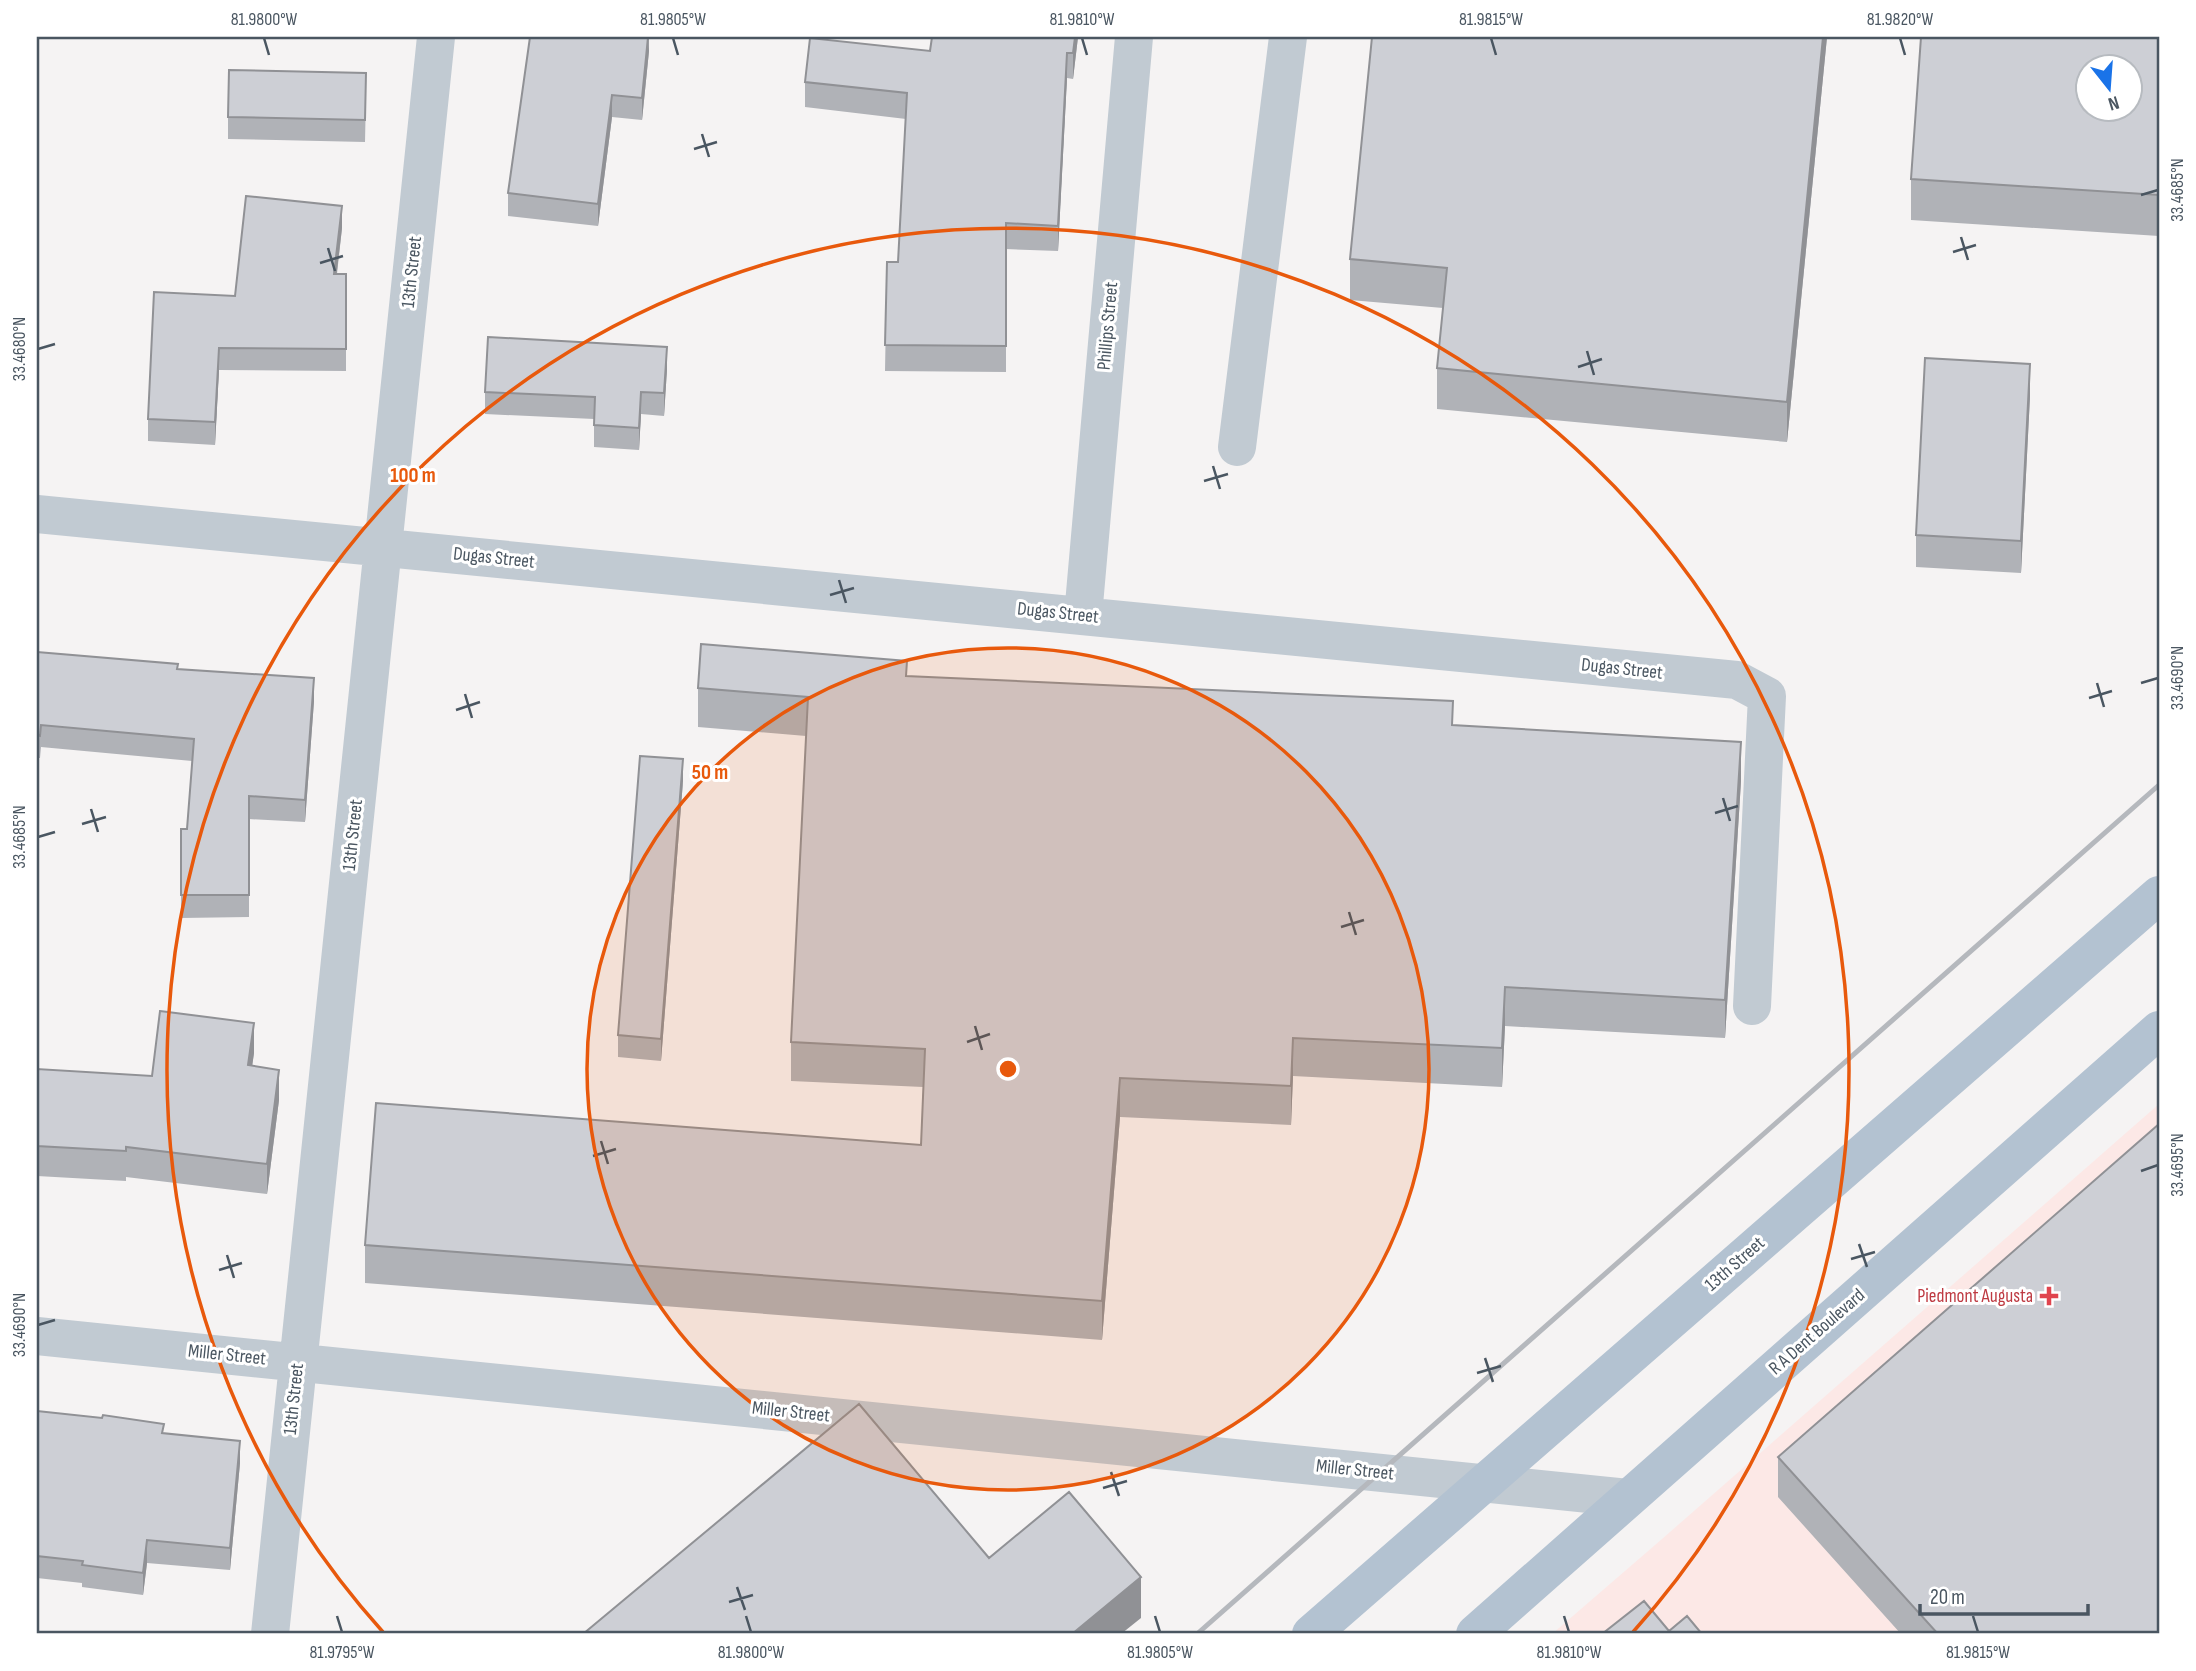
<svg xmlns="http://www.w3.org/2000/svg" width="2196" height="1671" font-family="'Sofia Sans Condensed',sans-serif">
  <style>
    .medical { fill: #fce8e6 }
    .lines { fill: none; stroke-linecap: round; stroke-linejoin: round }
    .minor { stroke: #c1cad2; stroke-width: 38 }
    .major { stroke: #b3c2d1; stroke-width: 38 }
    .rail { stroke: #b5b8bd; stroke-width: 5 }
    .wall { fill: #b0b2b7 }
    .shaded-wall { fill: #909195 }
    .building { fill: #cdcfd5; stroke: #909195; stroke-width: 2; fill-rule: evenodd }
    .ticks { fill: none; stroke: #4a5661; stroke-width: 2.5 }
    .ring { fill: none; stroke: #e8590c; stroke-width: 3.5 }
    .health-dot { fill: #e0444e; stroke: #fff; stroke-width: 2.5 }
    .labels { text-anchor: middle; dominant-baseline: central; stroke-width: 6; stroke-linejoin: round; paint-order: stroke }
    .street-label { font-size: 19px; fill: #4a5661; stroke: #fff }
    .health-label { font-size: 19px; fill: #be3a42; stroke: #fff; text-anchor: end }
    .centre { fill: #e8590c; stroke: #fff; stroke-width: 3.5 }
    .ring-label { font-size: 21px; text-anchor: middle; font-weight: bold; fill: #e8590c; stroke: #fff; stroke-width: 6; stroke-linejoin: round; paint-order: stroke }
    .neatline { fill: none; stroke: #4a5661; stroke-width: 2.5 }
    .ticks-label { font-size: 18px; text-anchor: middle; fill: #4a5661 }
  </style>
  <rect width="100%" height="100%" fill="#f5f3f3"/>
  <!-- medical -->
  <path class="medical" d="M 2159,1104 L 2159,1634 L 1552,1634 L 1662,1539 Z"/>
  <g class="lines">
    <!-- minor -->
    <path class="minor" d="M 1237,447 L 1288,37
      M 37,514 L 1737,680 L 1767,696 L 1752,1006
      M 1083,616 L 1134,37
      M 37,1336 L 1628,1498
      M 270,1634 L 436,37"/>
    <!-- major -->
    <path class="major" d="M 1311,1634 L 2159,895
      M 1475,1634 L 2159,1030"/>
    <!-- rail -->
    <path class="rail" d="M 1197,1634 L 2159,785"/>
  </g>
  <!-- wall -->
  <path class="wall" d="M 649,37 L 649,51 L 642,120 L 612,117 L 598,226 L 508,216 L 508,193 Z
    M 932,37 L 1078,37 L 1073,79 L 1067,78 L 1058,251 L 1006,249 L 1006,372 L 885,371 L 887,262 L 898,262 L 906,119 L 805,107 L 805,82 L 930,51 Z
    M 1372,37 L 1827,37 L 1787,442 L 1437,409 L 1437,368 L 1443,308 L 1350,300 L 1350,259 Z
    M 2159,37 L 2159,236 L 1911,220 L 1911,179 Z
    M 366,95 L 365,142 L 228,139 L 228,117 Z
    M 342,228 L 337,274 L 346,274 L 346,371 L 219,370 L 215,445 L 148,441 L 148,419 L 235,296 Z
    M 667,369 L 664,416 L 641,414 L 639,450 L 594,447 L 594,419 L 485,414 L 485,392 Z
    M 2030,396 L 2021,573 L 1916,567 L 1916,535 Z
    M 37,652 L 178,669 L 314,701 L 305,822 L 249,819 L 249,917 L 181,918 L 181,829 L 187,829 L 192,761 L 41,747 L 40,758 L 37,758 Z
    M 907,676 L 1453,726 L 1741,781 L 1725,1038 L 1505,1026 L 1502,1087 L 1293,1076 L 1291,1125 L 1120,1117 L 1102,1340 L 365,1283 L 365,1245 L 921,1145 L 923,1087 L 791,1081 L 791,1042 L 806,736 L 698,727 L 698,688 Z
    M 683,781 L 661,1061 L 618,1057 L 618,1035 Z
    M 254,1053 L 252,1066 L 279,1100 L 267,1194 L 126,1177 L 126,1181 L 37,1176 L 37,1069 L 152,1076 Z
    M 37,1411 L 164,1433 L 240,1463 L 230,1570 L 147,1563 L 143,1595 L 82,1587 L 82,1583 L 37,1578 Z
    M 1778,1457 L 2159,1634 L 1901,1634 L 1778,1497 Z"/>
  <!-- shaded-wall -->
  <path class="shaded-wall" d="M 648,37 L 649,51 L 642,120 L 642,98 Z
    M 1075,37 L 1078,37 L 1073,79 L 1073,53 Z
    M 1823,37 L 1827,37 L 1787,442 L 1787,402 Z
    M 1067,53 L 1067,78 L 1058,251 L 1058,226 Z
    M 612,95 L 612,117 L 598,226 L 598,204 Z
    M 342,206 L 342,228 L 334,296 L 334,274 Z
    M 667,347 L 667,369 L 664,416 L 664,393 Z
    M 219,348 L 219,370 L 215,445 L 215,422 Z
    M 2030,364 L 2030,396 L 2021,573 L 2021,541 Z
    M 641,392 L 641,414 L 639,450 L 639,428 Z
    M 314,678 L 314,701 L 305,822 L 305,800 Z
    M 1741,742 L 1741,781 L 1725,1038 L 1725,1000 Z
    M 683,759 L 683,781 L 661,1061 L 661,1039 Z
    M 1505,987 L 1505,1026 L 1502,1087 L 1502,1048 Z
    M 254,1023 L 254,1053 L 248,1095 L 248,1065 Z
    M 1293,1038 L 1293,1076 L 1291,1125 L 1291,1086 Z
    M 279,1070 L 279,1100 L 267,1194 L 267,1164 Z
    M 1120,1078 L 1120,1117 L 1102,1340 L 1102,1301 Z
    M 240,1441 L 240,1463 L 230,1570 L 230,1548 Z
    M 147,1540 L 147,1563 L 143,1595 L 143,1573 Z
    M 1141,1577 L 1141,1618 L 1121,1634 L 1072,1634 Z"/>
  <!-- building -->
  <path class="building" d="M 530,37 L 648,37 L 642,98 L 612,95 L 598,204 L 508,193 Z
    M 932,37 L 1075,37 L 1073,53 L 1067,53 L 1058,226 L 1006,223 L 1006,346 L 885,345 L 887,262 L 898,262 L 907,93 L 805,82 L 810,38 L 930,51 Z
    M 1372,37 L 1823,37 L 1787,402 L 1437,368 L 1447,268 L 1350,259 Z
    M 1921,37 L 2159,37 L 2159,195 L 1911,179 ZM 2088,66 L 2130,66 L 2130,108 L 2088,108 Z
    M 229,70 L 366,73 L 365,120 L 228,117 Z
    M 246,196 L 342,206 L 334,274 L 346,274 L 346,349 L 219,348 L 215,422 L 148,419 L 154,292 L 235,296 Z
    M 488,337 L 667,347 L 664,393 L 641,392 L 639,428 L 594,425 L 595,397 L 485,392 Z
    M 1925,358 L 2030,364 L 2021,541 L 1916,535 Z
    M 701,644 L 907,661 L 906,676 L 1453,701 L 1452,725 L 1741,742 L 1725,1000 L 1505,987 L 1502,1048 L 1293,1038 L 1291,1086 L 1120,1078 L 1102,1301 L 365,1245 L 376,1103 L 921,1145 L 925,1049 L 791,1042 L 808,697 L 698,688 Z
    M 37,652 L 178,664 L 177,669 L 314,678 L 305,800 L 249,796 L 249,895 L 181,895 L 181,829 L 187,829 L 194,739 L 41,725 L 40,736 L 37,735 Z
    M 640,756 L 683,759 L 661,1039 L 618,1035 Z
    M 160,1011 L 254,1023 L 248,1065 L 279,1070 L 267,1164 L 126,1147 L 126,1151 L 37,1146 L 37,1069 L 152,1076 Z
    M 2159,1124 L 2159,1634 L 1938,1634 L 1778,1457 Z
    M 859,1404 L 989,1558 L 1069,1492 L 1141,1577 L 1072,1634 L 583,1634 Z
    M 37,1411 L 102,1418 L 103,1415 L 164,1424 L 162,1433 L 240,1441 L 230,1548 L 147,1540 L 143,1573 L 82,1565 L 83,1561 L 37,1556 Z
    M 1644,1601 L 1669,1631 L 1687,1616 L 1702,1634 L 1602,1634 Z"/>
  <!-- ticks -->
  <path class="ticks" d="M 264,38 L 269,55M 673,38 L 678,55M 1082,38 L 1087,55M 1491,38 L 1496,55M 1900,38 L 1905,55M 702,134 L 709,157M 694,149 L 717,142M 2141,195 L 2158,190M 1961,237 L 1968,260M 328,248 L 335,271M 1953,252 L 1976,245M 320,263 L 343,256M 38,349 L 55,344M 1587,351 L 1594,375M 1578,367 L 1602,359M 1213,466 L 1220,489M 1204,481 L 1228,474M 839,580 L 846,603M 830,595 L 854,588M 2097,683 L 2104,707M 2141,683 L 2158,678M 465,694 L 472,718M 2089,698 L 2112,691M 456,710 L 480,702M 1723,798 L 1730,821M 91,809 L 98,832M 1715,813 L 1738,806M 82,824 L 106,817M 38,837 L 55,832M 1349,912 L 1356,935M 1341,927 L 1364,920M 975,1026 L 982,1050M 967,1042 L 990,1034M 601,1141 L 608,1164M 593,1156 L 616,1149M 2141,1171 L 2158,1165M 1859,1244 L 1867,1267M 227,1255 L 234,1278M 1851,1259 L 1875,1252M 219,1270 L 242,1263M 38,1325 L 55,1320M 1485,1358 L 1493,1382M 1477,1373 L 1501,1366M 1111,1472 L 1119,1496M 1103,1488 L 1127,1481M 737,1587 L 745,1610M 729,1602 L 753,1595M 337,1616 L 342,1632M 746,1616 L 751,1632M 1155,1616 L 1160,1632M 1564,1616 L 1569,1632M 1973,1616 L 1978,1632"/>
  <!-- distance rings -->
  <circle cx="1008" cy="1069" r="421" fill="#e8590c" fill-opacity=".12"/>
  <g class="ring">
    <circle cx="1008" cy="1069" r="421"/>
    <path d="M383 1632A841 841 0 1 1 1633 1632"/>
  </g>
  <!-- markers -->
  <path class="health-dot" d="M2045.5 1285.5h7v7h7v7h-7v7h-7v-7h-7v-7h7z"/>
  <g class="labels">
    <!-- street labels -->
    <g class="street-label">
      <text transform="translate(412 272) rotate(-84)">13th Street</text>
      <text transform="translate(1108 326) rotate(-85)">Phillips Street</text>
      <text transform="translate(494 558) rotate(6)">Dugas Street</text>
      <text transform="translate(1058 613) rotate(6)">Dugas Street</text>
      <text transform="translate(1622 669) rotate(6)">Dugas Street</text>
      <text transform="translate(353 835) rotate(-84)">13th Street</text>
      <text transform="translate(1735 1264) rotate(-41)">13th Street</text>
      <text transform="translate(1817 1332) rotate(-41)">R A Dent Boulevard</text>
      <text transform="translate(227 1355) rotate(6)">Miller Street</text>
      <text transform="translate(294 1399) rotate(-84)">13th Street</text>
      <text transform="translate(791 1412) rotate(6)">Miller Street</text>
      <text transform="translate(1355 1470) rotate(6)">Miller Street</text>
    </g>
    <!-- health labels -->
    <g class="health-label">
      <text x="2033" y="1296">Piedmont Augusta</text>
    </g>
  </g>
  <circle cx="1008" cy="1069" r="10" class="centre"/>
  <g class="ring-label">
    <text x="413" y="482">100 m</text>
    <text x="710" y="779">50 m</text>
  </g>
  <!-- border -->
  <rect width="2196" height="1671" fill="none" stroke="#ffffff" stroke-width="77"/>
  <!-- north arrow -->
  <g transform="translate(2109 88) rotate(163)"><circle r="33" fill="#ffffff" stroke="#b7bbc0" stroke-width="2"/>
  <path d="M0-5L12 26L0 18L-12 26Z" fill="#1a73e8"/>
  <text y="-10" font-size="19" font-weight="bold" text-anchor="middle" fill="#4a5661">N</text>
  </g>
  <!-- scale -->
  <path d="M1920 1604v10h168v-10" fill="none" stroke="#4a5661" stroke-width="3.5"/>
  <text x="1930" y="1604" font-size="21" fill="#4a5661" stroke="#ffffff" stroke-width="5" paint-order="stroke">20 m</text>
  <rect x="38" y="38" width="2120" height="1594" class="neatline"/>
  <g class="ticks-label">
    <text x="264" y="25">81.9800°W</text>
    <text x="673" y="25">81.9805°W</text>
    <text x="1082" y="25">81.9810°W</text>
    <text x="1491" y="25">81.9815°W</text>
    <text x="1900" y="25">81.9820°W</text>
    <text transform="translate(2177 190) rotate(-90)" y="6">33.4685°N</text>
    <text transform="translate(19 349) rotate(-90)" y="6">33.4680°N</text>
    <text transform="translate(2177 678) rotate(-90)" y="6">33.4690°N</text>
    <text transform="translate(19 837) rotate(-90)" y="6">33.4685°N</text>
    <text transform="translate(2177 1165) rotate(-90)" y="6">33.4695°N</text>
    <text transform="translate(19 1325) rotate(-90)" y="6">33.4690°N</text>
    <text x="342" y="1658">81.9795°W</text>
    <text x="751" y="1658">81.9800°W</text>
    <text x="1160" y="1658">81.9805°W</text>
    <text x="1569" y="1658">81.9810°W</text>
    <text x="1978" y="1658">81.9815°W</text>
  </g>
</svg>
